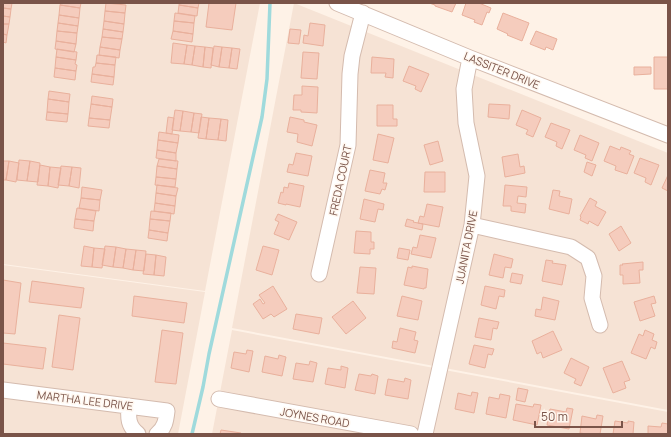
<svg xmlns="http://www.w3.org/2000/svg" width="671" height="437" font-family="Manrope,sans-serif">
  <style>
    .residential { fill: #f6e3d5 }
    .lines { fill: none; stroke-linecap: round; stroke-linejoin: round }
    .stream { stroke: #9fdadc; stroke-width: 3.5 }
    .building { fill: #f5ccbd; stroke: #e9b09c }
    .minor-casing { stroke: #d4bbae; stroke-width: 17 }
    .minor { stroke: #fff; stroke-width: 15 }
    .labels { text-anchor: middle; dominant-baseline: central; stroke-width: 3; stroke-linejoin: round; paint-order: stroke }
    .street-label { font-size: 11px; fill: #7a5449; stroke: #fff7ef }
  </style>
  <rect width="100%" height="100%" fill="#fef2e7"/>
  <!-- residential -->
  <path class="residential" d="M 3,3 L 260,3 L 205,291 L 3,264 Z
    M 294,3 L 668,153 L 668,410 L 232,328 Z
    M 3,265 L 205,292 L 178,434 L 3,434 Z
    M 232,330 L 668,412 L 668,434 L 212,434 Z"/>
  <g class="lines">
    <!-- stream -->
    <path class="stream" d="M 192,434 L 203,387 L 209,354 L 262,117 L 267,79 L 270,3"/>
  </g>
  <!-- building -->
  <path class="building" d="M 3,3 L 12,3 L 11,9 L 3,8 Z
    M 61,3 L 81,3 L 80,8 L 60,5 Z
    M 106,3 L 126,5 L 125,13 L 105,11 Z
    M 179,3 L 199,3 L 198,8 L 179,5 Z
    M 209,3 L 236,3 L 232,30 L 206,27 Z
    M 429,3 L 456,3 L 452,12 L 435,6 L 435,5 Z
    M 466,3 L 479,3 L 491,8 L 489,13 L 487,12 L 482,25 L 474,22 L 475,20 L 462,15 Z
    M 60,5 L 80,8 L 79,18 L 59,15 Z
    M 179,5 L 198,8 L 197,16 L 178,13 Z
    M 3,8 L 11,9 L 10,17 L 3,16 Z
    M 105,11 L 125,13 L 124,24 L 104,21 Z
    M 175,13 L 195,16 L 194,23 L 174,21 Z
    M 503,13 L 529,23 L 522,41 L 507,35 L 508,34 L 497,29 Z
    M 59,15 L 79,18 L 78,26 L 58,23 Z
    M 3,16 L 10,17 L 9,24 L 3,24 Z
    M 104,21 L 124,24 L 123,32 L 103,29 Z
    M 174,21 L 194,23 L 193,34 L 173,31 Z
    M 58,23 L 78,26 L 77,33 L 57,31 Z
    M 310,23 L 325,25 L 323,46 L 303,43 L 304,35 L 308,36 Z
    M 3,24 L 9,24 L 7,35 L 3,34 Z
    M 103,29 L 123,32 L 122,39 L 102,37 Z
    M 290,29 L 301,30 L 299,44 L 288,43 Z
    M 57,31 L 77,33 L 76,44 L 56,41 Z
    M 173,31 L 193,34 L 192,42 L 171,39 Z
    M 536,31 L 557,39 L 553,50 L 546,47 L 545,50 L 530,44 Z
    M 3,34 L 7,35 L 6,43 L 3,42 Z
    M 102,37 L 122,39 L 120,50 L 100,47 Z
    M 56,41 L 76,44 L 74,52 L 55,49 Z
    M 173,43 L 187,45 L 184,64 L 171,63 Z
    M 187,45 L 195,46 L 192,65 L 184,64 Z
    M 195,46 L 205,47 L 203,67 L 192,65 Z
    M 214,46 L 222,47 L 219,67 L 211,65 Z
    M 100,47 L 120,50 L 119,58 L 99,55 Z
    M 205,47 L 213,48 L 211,68 L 203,67 Z
    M 222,47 L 232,48 L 229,68 L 219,67 Z
    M 232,48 L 240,49 L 237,69 L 229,68 Z
    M 57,49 L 77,52 L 76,60 L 56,57 Z
    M 303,52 L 319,53 L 317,79 L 301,78 Z
    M 97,55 L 116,57 L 115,65 L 96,63 Z
    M 56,57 L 76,60 L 75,64 L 77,65 L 76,71 L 55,68 Z
    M 372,57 L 394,59 L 393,78 L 385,77 L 386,73 L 371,73 Z
    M 654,57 L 668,57 L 668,89 L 654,89 Z
    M 96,63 L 115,65 L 114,77 L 92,74 L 93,67 L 95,67 Z
    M 409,66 L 429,74 L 421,92 L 415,89 L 416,86 L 403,81 Z
    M 634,67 L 651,67 L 651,74 L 634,75 Z
    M 55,68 L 76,71 L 75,80 L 54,77 Z
    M 92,74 L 114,77 L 113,85 L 91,82 Z
    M 302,86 L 318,87 L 317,113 L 301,112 L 301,110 L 293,110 L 294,95 L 302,95 Z
    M 49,91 L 70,94 L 69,102 L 48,99 Z
    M 92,96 L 113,99 L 112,107 L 91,104 Z
    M 48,99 L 69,102 L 68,114 L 47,112 Z
    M 91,104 L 112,107 L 110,120 L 89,118 Z
    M 489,104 L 510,105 L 509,119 L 488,117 Z
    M 377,105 L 393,105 L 393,119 L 397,119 L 397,126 L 377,126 Z
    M 175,110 L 183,111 L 180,131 L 172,130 Z
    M 522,110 L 541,118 L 533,137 L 526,134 L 528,130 L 516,125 Z
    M 183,111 L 194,113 L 191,132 L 180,131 Z
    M 47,112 L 68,114 L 67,122 L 46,120 Z
    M 194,113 L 202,114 L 199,133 L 191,132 Z
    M 168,117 L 174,118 L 172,134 L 166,133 Z
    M 201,117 L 209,118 L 206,139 L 198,138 Z
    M 290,117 L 304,120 L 304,122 L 317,125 L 312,146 L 297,142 L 298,134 L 287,132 Z
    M 89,118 L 110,120 L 109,128 L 88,126 Z
    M 209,118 L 221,119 L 218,140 L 206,139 Z
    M 221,119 L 228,120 L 226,141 L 218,140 Z
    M 551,123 L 570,130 L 562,149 L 556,146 L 557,142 L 545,137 Z
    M 159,132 L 179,135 L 178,143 L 158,140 Z
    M 378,134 L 394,138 L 388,163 L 373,160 Z
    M 580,135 L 599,143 L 592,161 L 585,158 L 586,155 L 574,150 Z
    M 158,140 L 178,143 L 176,153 L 157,150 Z
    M 438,141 L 443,161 L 430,165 L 424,145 Z
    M 610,146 L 620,150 L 621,147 L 631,151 L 629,154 L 634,156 L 627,174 L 615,170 L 616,166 L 604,161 Z
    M 157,150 L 176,153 L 176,161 L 156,158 Z
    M 296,153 L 312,156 L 308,176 L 287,172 L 289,164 L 293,165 Z
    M 518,154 L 520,167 L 524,166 L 525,173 L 505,177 L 502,157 Z
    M 640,158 L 659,165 L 651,185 L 645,182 L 646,178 L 634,173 Z
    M 159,159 L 178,161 L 177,169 L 157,166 Z
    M 19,160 L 30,161 L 27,181 L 17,180 Z
    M 3,161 L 9,161 L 6,180 L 3,180 Z
    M 9,161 L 19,163 L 16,182 L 6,180 Z
    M 30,161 L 40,163 L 38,182 L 27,181 Z
    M 587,162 L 596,165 L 592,176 L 584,172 Z
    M 40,165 L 50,167 L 48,186 L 37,185 Z
    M 61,166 L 72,167 L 69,186 L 58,185 Z
    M 157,166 L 177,169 L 176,179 L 156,177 Z
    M 50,167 L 61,168 L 58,188 L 48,186 Z
    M 72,167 L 81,168 L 79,188 L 69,186 Z
    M 370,170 L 385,173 L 383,183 L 387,183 L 385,190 L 382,189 L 380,194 L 365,191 Z
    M 425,172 L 445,172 L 445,192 L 424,192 Z
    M 668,175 L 668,191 L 662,188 Z
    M 156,177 L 176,179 L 175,187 L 155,185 Z
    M 289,183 L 304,186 L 300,207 L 286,204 L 286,205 L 278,203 L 281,192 L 283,193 L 284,187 L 288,188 Z
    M 157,185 L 178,188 L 176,196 L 156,193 Z
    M 505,185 L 527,187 L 526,197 L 518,196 L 517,203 L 526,204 L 525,213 L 511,211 L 511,206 L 503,206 Z
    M 82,187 L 102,190 L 100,200 L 81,198 Z
    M 553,190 L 560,191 L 559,196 L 572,199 L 569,214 L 549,209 Z
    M 156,193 L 176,196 L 175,206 L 155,203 Z
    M 81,198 L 100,200 L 99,211 L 79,208 Z
    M 590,198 L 597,202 L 595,206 L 606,212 L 598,226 L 589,221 L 588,224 L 580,220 L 581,217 L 580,216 Z
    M 364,199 L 384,204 L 383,210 L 378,209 L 375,222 L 360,219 Z
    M 155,203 L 175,206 L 174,214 L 154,211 Z
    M 427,204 L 443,207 L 439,227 L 418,223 L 420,216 L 424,217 Z
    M 77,208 L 96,211 L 94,221 L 75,219 Z
    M 151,211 L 171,213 L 170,221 L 150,219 Z
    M 278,214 L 297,222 L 289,240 L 274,234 L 279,222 L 275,220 Z
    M 75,219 L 94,221 L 93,231 L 74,228 Z
    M 150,219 L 170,221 L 168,233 L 149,230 Z
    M 407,219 L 414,221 L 413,222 L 423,224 L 422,230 L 405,226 Z
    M 621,226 L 631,243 L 619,251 L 609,234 Z
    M 149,230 L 168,233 L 167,241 L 148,238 Z
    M 356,231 L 371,232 L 371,242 L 374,242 L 374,249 L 370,249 L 370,254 L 354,253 Z
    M 420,235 L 436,238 L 431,258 L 411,254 L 413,247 L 417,248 Z
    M 84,246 L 94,248 L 92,267 L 81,266 Z
    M 105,246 L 116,247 L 113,267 L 102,265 Z
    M 263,246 L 279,250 L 272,275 L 256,270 Z
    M 116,247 L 126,249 L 123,268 L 113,267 Z
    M 94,248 L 105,249 L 102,268 L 92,267 Z
    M 399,248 L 410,250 L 408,260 L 397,258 Z
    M 126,249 L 136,250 L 133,270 L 123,268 Z
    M 136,250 L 146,251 L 144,271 L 133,270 Z
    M 146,254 L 156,255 L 154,275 L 143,274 Z
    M 494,254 L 513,259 L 511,268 L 505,267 L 503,278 L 489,275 Z
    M 156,255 L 166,257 L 164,276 L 154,275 Z
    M 546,260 L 553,261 L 552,263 L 566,265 L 562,285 L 542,281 Z
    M 643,262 L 643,270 L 639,270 L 640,283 L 623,284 L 623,275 L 620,275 L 620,265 L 623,265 L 622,264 Z
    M 412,266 L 428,269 L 426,288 L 424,288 L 424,289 L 404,285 L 408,267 L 412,268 Z
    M 360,267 L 376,268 L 374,294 L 357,293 Z
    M 512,273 L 523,275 L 521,284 L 510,282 Z
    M 3,280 L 21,283 L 15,334 L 3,333 Z
    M 32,281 L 84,288 L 81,308 L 29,302 Z
    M 273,286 L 287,309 L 274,317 L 271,314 L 263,319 L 253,304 L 260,299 L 263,304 L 265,303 L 259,295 Z
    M 485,286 L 505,290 L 504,297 L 499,296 L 496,309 L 481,305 Z
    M 134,296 L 187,303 L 184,323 L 132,316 Z
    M 402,296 L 422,301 L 418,320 L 397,316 Z
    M 654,296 L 656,303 L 651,304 L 655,316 L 640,321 L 634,302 Z
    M 543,297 L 559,301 L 555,320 L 535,316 L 536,309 L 541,310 Z
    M 353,301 L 366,318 L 346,334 L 332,317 Z
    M 296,314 L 322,318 L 319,334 L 293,329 Z
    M 59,315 L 80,318 L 73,370 L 52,367 Z
    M 479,318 L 499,322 L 497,329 L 493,328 L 491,340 L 475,337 Z
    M 400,328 L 416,332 L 414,340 L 418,341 L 415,353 L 392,348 L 393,341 L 397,342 Z
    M 162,330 L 183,333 L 176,384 L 155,382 Z
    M 645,330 L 654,334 L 652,340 L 657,342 L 655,349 L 651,347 L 646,359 L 631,353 L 639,334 L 643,336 Z
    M 553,331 L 562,350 L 543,358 L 541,352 L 537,354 L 532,341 Z
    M 3,343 L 46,348 L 43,369 L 3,364 Z
    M 474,345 L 494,349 L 492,355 L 488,354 L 485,368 L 469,364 Z
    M 247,350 L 253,351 L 249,372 L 231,368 L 234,352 L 246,354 Z
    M 279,355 L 286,357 L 282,376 L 262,372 L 265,356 L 278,359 Z
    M 571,358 L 589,367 L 581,386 L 574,383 L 576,379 L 564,373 Z
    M 310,361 L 317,363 L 313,382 L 293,379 L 296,363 L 309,365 Z
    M 622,361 L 630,380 L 624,382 L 626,388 L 613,393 L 603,368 Z
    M 341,366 L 348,368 L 345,388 L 325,384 L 328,368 L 341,370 Z
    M 359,374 L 371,376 L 372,374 L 378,376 L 375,394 L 355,390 Z
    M 405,378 L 411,380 L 408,399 L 385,395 L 388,379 L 404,382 Z
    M 518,388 L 528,390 L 525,402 L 516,400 Z
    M 472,392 L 478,393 L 474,413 L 455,409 L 458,393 L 471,396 Z
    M 500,394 L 510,396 L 506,418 L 486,414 L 489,397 L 499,399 Z
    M 516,404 L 533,407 L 534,404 L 541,405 L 537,425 L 513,420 Z
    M 567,408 L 573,409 L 569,429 L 547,425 L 550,409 L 566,412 Z
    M 597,415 L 603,416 L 600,434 L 587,434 L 580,433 L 582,416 L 596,419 Z
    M 615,421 L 628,423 L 628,421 L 634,422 L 633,434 L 613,434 Z
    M 662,423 L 668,424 L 668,434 L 648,434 L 648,426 L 661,427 Z
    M 221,430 L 241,433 L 240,434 L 220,434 Z"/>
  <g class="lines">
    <defs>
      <path id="minor" d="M 337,3 L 470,58 L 668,135
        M 472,225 L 571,247 L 588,258 L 594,276 L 592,298 L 600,325
        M 319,274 L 348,145 L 350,74 L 352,56 L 363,13
        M 3,390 L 167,411 C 166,420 165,428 157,434
        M 219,399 L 411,434
        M 129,406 C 128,418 128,426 138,434
        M 425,434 L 472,225 L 477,176 L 466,123 L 464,89 L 470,58"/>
    </defs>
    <!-- minor casing -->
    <use href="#minor" class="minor-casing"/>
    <!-- minor -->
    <use href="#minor" class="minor"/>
  </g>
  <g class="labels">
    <!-- street labels -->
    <g class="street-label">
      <text transform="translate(502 70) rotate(22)">LASSITER DRIVE</text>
      <text transform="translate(340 180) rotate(-78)">FREDA COURT</text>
      <text transform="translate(466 247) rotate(-79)">JUANITA DRIVE</text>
      <text transform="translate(85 400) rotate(7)">MARTHA LEE DRIVE</text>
      <text transform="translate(315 417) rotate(10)">JOYNES ROAD</text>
    </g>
  </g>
  <!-- border -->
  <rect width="671" height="437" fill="none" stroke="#7a5449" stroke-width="8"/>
  <!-- scale -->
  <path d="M535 421v6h87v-6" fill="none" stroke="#7a5449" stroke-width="2"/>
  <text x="541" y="421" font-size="12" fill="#7a5449" stroke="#fff7ef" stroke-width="3" paint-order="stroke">50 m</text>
</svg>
